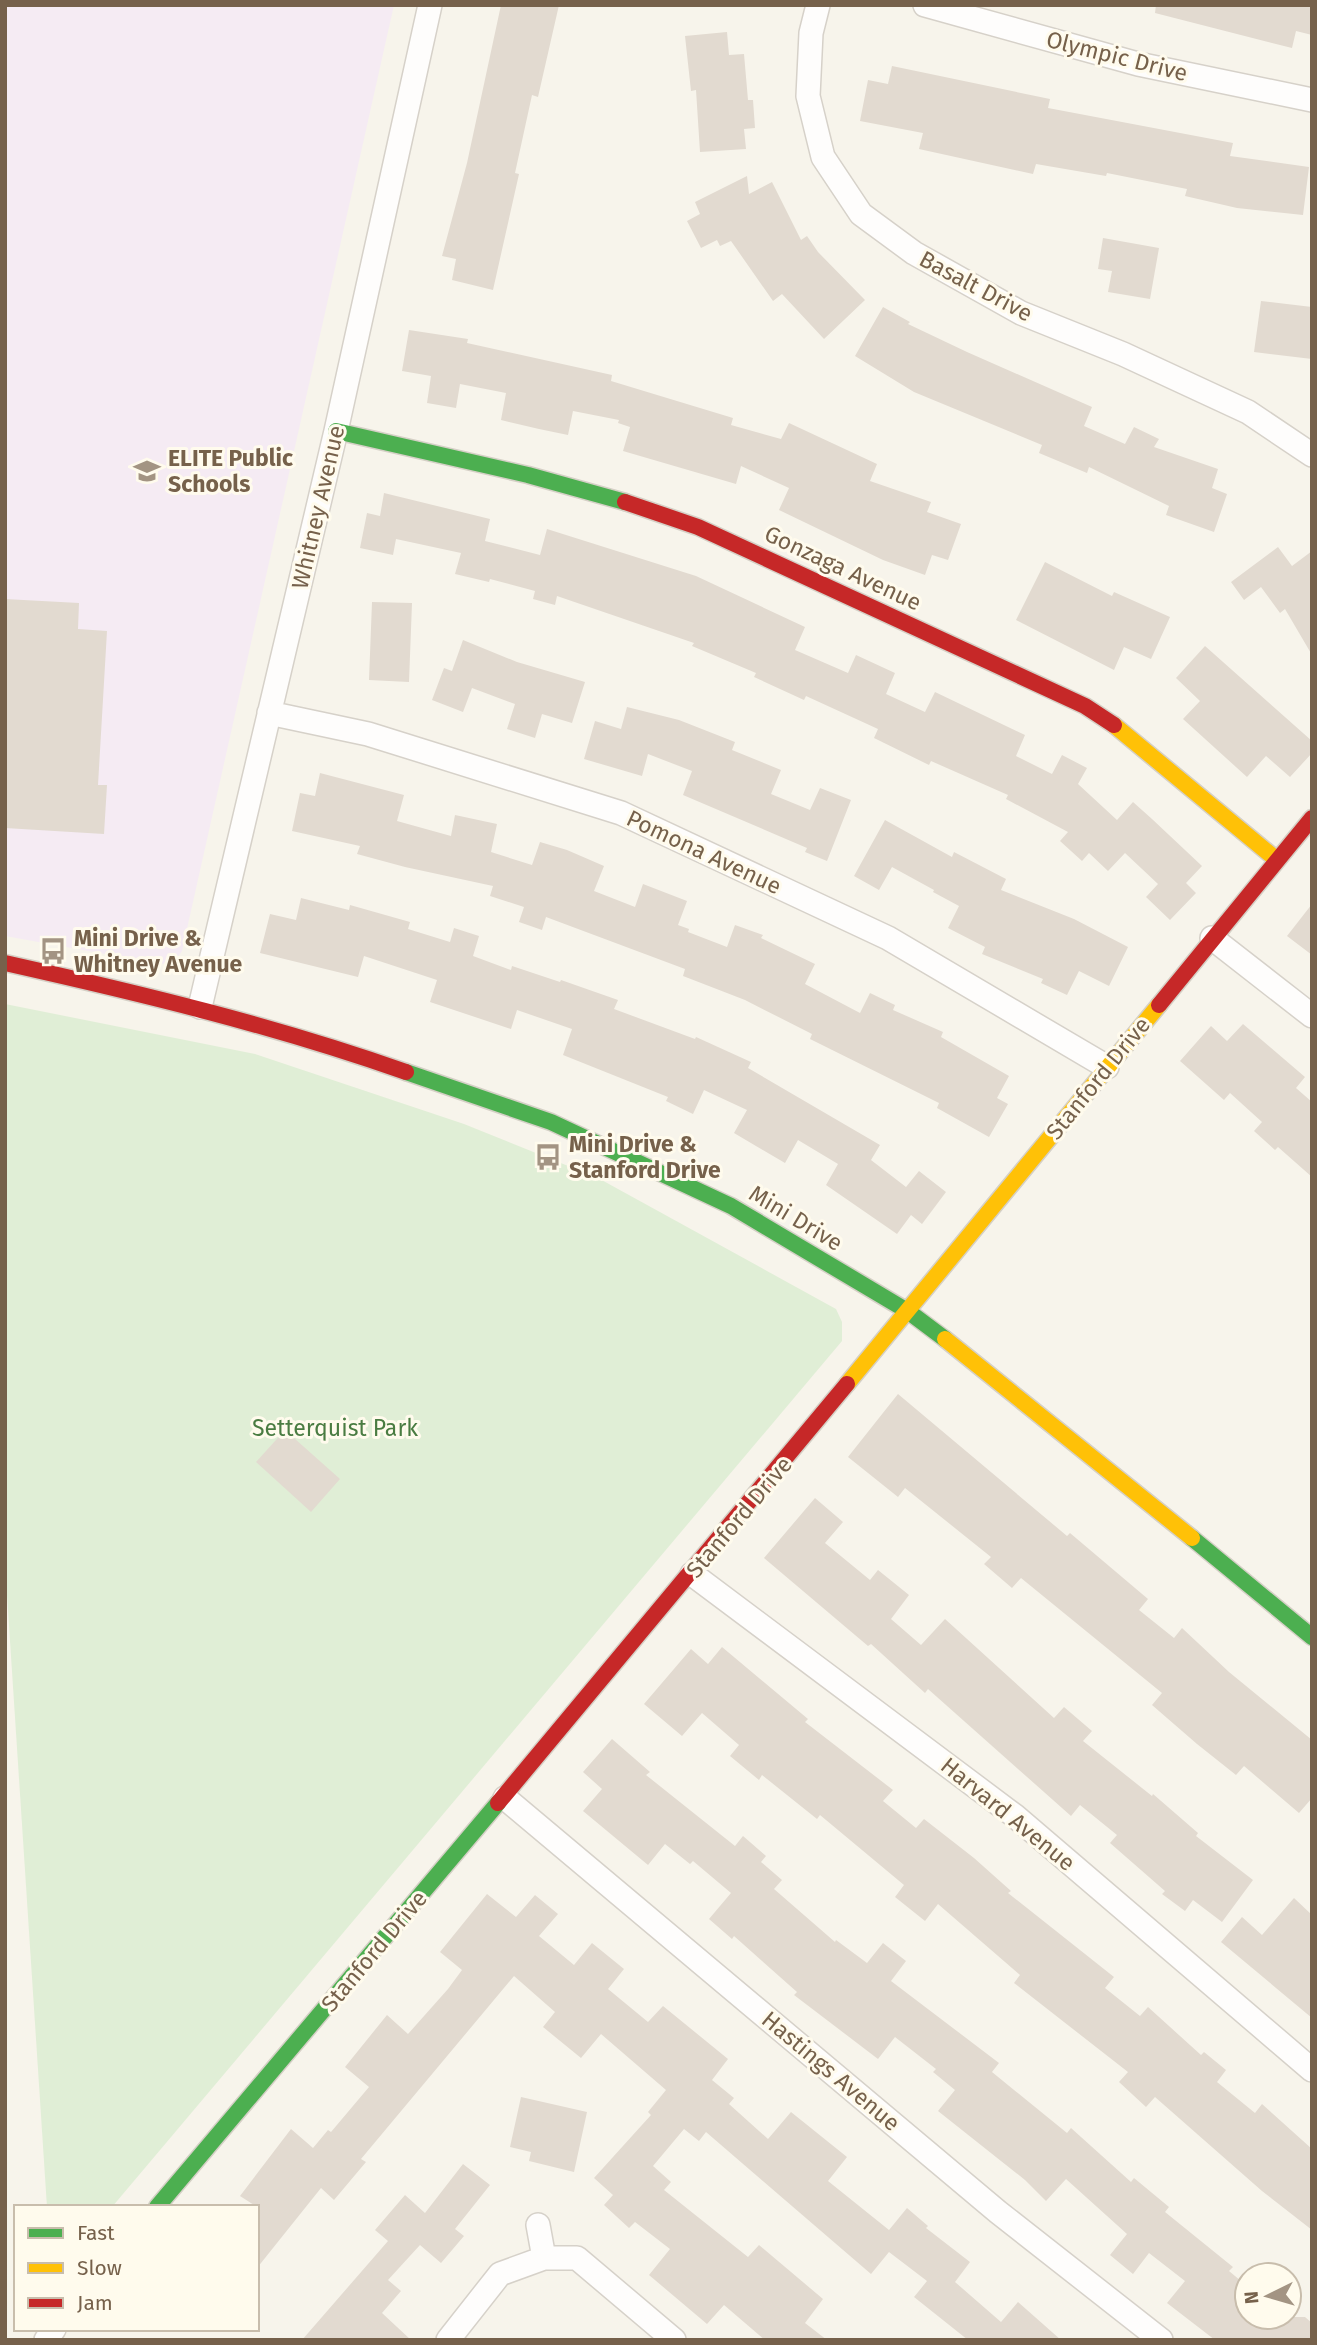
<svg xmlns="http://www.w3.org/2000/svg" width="1317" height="2345" font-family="'Fira Sans',sans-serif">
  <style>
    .education { fill: #f5ebf3 }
    .green { fill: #e0eed6 }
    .building { fill: #e2dad0 }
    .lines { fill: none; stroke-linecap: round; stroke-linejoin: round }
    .street-casing { stroke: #d6d1c9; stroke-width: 26 }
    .fast-casing { stroke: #d5d0c6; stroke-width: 19 }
    .slow-casing { stroke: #d5d0c6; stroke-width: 19 }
    .jam-casing { stroke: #d5d0c6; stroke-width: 19 }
    .street { stroke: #fefdfc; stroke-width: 23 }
    .fast { stroke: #4caf50; stroke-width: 16 }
    .slow { stroke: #ffc107; stroke-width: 16 }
    .jam { stroke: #c62828; stroke-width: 16 }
    .labels { text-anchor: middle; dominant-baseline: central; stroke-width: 6; stroke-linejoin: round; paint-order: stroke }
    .street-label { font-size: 23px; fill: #76614b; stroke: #fffbed }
    .poi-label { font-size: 23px; font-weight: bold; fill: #76614b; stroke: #fffbed; text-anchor: start }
    .park-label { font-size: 23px; fill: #4a7c42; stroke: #fffbed }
  </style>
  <rect width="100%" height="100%" fill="#f7f4eb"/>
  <!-- education -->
  <path class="education" d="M 5,5 L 394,5 L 182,951 L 174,962 L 161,964 L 5,936 Z"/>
  <!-- green -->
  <path class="green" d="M 5,1004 L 255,1054 L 464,1124 L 598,1178 L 836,1309 L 842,1322 L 842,1341 L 112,2207 L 47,2207 L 5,1564 Z"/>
  <!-- building -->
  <path class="building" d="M 501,5 L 559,5 L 538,97 L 532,95 L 515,173 L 519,174 L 493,290 L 452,280 L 456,259 L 442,256 L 467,163 Z
    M 1156,5 L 1312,5 L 1312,35 L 1296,31 L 1292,48 L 1155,13 Z
    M 727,32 L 729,55 L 744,54 L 748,100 L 753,100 L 755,128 L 744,129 L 746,149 L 700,152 L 696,90 L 691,91 L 685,36 Z
    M 892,66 L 1050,99 L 1048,108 L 1233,143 L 1230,156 L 1309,167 L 1303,215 L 1237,208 L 1185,196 L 1187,189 L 1107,173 L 1106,176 L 1036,164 L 1033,174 L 919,149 L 923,133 L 860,121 L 868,80 L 888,84 Z
    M 747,176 L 749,194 L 772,182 L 801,240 L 807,236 L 818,252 L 865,300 L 824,339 L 782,294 L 773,301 L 731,241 L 720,246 L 717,240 L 701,248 L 687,221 L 700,214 L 695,202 Z
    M 1103,238 L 1159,248 L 1150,299 L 1108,292 L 1112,271 L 1098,269 Z
    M 1261,301 L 1312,307 L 1312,359 L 1254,352 Z
    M 883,307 L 910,322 L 908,324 L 967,352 L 1092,407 L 1084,426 L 1125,444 L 1134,427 L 1159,439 L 1154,447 L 1218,469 L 1212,488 L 1227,494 L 1214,532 L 1166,515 L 1169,506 L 1089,467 L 1087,473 L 1039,453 L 1042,445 L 914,392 L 855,356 Z
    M 409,330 L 468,339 L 467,343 L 612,375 L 611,381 L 733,418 L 731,425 L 781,439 L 789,423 L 877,464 L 870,481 L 931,502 L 927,512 L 961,524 L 948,560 L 932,555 L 925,575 L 883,560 L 779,510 L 789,488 L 741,466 L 736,484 L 623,451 L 630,427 L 618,423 L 619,420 L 573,411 L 568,435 L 539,429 L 501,420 L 506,393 L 460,384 L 456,408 L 427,403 L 431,376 L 402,371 Z
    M 384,493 L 490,519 L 485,541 L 540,555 L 547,529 L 696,576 L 805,627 L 795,650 L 848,673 L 856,655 L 895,673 L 886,694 L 925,712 L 935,692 L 1025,735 L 1016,756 L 1052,774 L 1062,755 L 1087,768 L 1078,784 L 1117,820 L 1133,802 L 1152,819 L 1202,866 L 1186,883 L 1196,893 L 1170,920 L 1146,897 L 1158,884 L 1125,853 L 1108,871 L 1089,853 L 1082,861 L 1060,841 L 1068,832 L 1006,799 L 1008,795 L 931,761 L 929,765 L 874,738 L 878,729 L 806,696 L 804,700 L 754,677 L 756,673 L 692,646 L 694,643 L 557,596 L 555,605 L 533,599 L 535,591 L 490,579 L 489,582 L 455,574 L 461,553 L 396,539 L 393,555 L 360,548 L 367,513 L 380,516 Z
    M 1278,547 L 1292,566 L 1312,551 L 1312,655 L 1285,609 L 1280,613 L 1261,587 L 1244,600 L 1231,582 Z
    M 1045,562 L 1112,596 L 1114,592 L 1170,617 L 1151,659 L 1124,647 L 1114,670 L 1016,620 Z
    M 5,599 L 79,603 L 78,629 L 107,631 L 98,785 L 107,785 L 104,834 L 5,828 Z
    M 372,602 L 412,603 L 409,682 L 369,680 Z
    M 463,640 L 517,662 L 585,682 L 572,723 L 542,714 L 535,738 L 507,729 L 515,704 L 472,688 L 463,712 L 432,700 L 444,668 L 452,671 Z
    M 1205,646 L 1312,741 L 1312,753 L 1290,777 L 1266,756 L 1247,777 L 1183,719 L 1200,701 L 1176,678 Z
    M 627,707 L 679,720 L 735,742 L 732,750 L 781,770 L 771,794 L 810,810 L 820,788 L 851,800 L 827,861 L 805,852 L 807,848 L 683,795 L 692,771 L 648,754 L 642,776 L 584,759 L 595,721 L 621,729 Z
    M 320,773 L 404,795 L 397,821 L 451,836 L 455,815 L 497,824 L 491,852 L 532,865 L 540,842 L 567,850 L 604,866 L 594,891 L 635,907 L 643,884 L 687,901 L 678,925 L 689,929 L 688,932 L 727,947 L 735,925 L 763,935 L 761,938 L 815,964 L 805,984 L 860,1013 L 870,993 L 895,1005 L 893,1010 L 943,1032 L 941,1037 L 1009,1076 L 997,1098 L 1008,1104 L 989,1137 L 937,1108 L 939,1103 L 810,1039 L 812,1034 L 745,1000 L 683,976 L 685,969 L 546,917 L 542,930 L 519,922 L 524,907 L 490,896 L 493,886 L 405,867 L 357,854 L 360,846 L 292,831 L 300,793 L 315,796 Z
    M 885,820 L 952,857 L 954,852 L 1006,879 L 1001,890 L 1074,919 L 1128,947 L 1109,986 L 1079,971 L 1067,995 L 1041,983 L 1043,979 L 982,954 L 985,947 L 948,928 L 959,906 L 933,892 L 934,890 L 892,867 L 879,890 L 854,876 Z
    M 301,898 L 349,910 L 350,905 L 410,922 L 408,929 L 450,942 L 454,928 L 479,936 L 473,956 L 511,970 L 512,966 L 560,982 L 561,980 L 618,1000 L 614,1009 L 695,1039 L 696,1037 L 751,1062 L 748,1068 L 880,1145 L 871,1160 L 906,1187 L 919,1171 L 946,1192 L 922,1224 L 911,1215 L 897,1234 L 826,1185 L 838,1164 L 798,1140 L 785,1163 L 734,1133 L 747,1110 L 704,1090 L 693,1114 L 666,1101 L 668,1097 L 563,1055 L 572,1029 L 517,1010 L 511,1029 L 430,1002 L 437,980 L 364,956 L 358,977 L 260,953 L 270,914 L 296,920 Z
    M 1312,904 L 1312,955 L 1287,936 Z
    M 1243,1024 L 1305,1077 L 1296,1088 L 1312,1102 L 1312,1177 L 1278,1147 L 1275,1150 L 1254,1131 L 1262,1122 L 1230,1093 L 1224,1100 L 1180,1061 L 1211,1026 L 1227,1041 Z
    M 898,1394 L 1067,1536 L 1070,1533 L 1148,1599 L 1139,1610 L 1174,1638 L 1182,1628 L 1229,1672 L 1312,1740 L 1312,1798 L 1299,1813 L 1244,1766 L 1236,1775 L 1197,1744 L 1152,1705 L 1162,1693 L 1021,1578 L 1012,1588 L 984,1564 L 991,1557 L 905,1488 L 898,1497 L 848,1457 Z
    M 285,1430 L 340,1479 L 311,1512 L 256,1462 Z
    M 815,1498 L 843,1522 L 825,1543 L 870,1580 L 878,1570 L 909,1595 L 891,1619 L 921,1645 L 945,1619 L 1054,1718 L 1064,1707 L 1092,1731 L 1083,1741 L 1152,1796 L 1153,1794 L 1198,1833 L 1196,1836 L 1253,1880 L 1222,1922 L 1193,1900 L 1185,1911 L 1162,1894 L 1165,1891 L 1110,1843 L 1117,1835 L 1080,1805 L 1071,1816 L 928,1689 L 925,1693 L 871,1644 L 868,1646 L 764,1558 Z
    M 722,1647 L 808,1719 L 805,1722 L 893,1790 L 883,1801 L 916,1828 L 924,1819 L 974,1858 L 1011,1891 L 1008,1893 L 1114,1977 L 1105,1988 L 1140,2016 L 1148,2007 L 1201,2055 L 1204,2052 L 1226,2070 L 1217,2082 L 1255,2113 L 1262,2104 L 1312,2149 L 1312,2230 L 1262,2191 L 1155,2097 L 1146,2107 L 1119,2082 L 1128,2072 L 1014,1983 L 1020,1975 L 938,1904 L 925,1921 L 895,1897 L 904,1885 L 820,1815 L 817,1819 L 762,1775 L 759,1780 L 730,1756 L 739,1745 L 702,1713 L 682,1736 L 644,1704 L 691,1649 L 708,1664 Z
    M 612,1739 L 650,1772 L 646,1775 L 735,1846 L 743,1836 L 766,1856 L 761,1862 L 782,1880 L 774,1889 L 835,1942 L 836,1940 L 867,1963 L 883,1943 L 906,1961 L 891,1981 L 999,2063 L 992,2072 L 1067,2133 L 1071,2128 L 1131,2182 L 1134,2178 L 1169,2207 L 1165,2212 L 1233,2267 L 1229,2271 L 1247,2286 L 1247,2317 L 1305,2317 L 1312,2323 L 1312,2340 L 1215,2340 L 1167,2303 L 1185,2281 L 1149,2253 L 1133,2274 L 1110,2255 L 1127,2234 L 1066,2179 L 1046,2201 L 1025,2180 L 938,2111 L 955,2090 L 933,2072 L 936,2069 L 895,2037 L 878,2059 L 794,1995 L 797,1992 L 734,1936 L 732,1939 L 709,1919 L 731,1893 L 693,1861 L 690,1864 L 665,1844 L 648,1865 L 583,1811 L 602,1789 L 583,1772 Z
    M 487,1894 L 516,1917 L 535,1895 L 558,1914 L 539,1936 L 574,1965 L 592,1943 L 624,1969 L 608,1989 L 648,2022 L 663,2006 L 728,2059 L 712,2080 L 734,2098 L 729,2104 L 768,2139 L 791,2112 L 847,2157 L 828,2181 L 889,2230 L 907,2208 L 928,2226 L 926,2228 L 970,2262 L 955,2282 L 1001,2322 L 1018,2302 L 1061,2340 L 968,2340 L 914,2297 L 927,2281 L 889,2252 L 871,2274 L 706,2132 L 699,2141 L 684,2129 L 653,2166 L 671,2182 L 664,2190 L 748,2257 L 759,2245 L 823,2299 L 805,2323 L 827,2340 L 765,2340 L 724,2305 L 707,2324 L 649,2275 L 670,2249 L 635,2222 L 629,2228 L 604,2205 L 613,2195 L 594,2178 L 651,2115 L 648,2112 L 666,2090 L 601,2034 L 581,2058 L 543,2027 L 555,2012 L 514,1976 L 361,2159 L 366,2162 L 334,2200 L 321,2188 L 257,2268 L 257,2207 L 240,2196 L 291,2129 L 313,2148 L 328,2130 L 331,2132 L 369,2087 L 345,2067 L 387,2015 L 408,2034 L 448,1989 L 462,1970 L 440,1952 Z
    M 1294,1898 L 1312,1915 L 1312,2018 L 1221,1942 L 1242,1917 L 1262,1935 Z
    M 521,2097 L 587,2112 L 574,2172 L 529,2161 L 531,2152 L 510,2147 Z
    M 463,2164 L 490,2185 L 455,2229 L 464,2236 L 441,2263 L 420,2245 L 388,2280 L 401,2291 L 382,2313 L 411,2340 L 302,2340 L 388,2241 L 375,2230 L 405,2195 L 425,2213 Z"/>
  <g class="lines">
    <defs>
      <path id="street" d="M 818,5 L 811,33 L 808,96 L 823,157 L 861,214 L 914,253 L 1021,313 L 1123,354 L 1248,412 L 1312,455
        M 925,5 L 1138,64 L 1312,100
        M 269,713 L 368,734 L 621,813 L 888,938 L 1107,1067
        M 1212,938 L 1312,1016
        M 200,1007 L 336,431 L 430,5
        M 692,1574 L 1015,1816 L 1312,2070
        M 505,1798 L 998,2212 L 1161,2340
        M 538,2225 L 544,2258
        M 46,2340 L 54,2329
        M 448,2340 L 500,2274 L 544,2258 L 577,2258 L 674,2340"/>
      <path id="fast" d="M 336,431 L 528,475 L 625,502
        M 406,1072 L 551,1122 L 731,1206 L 909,1312 L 945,1339
        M 1192,1538 L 1312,1637
        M 157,2207 L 498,1803"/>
      <path id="slow" d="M 1114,725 L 1277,860
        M 945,1339 L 1192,1538
        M 847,1384 L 1159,1005"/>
      <path id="jam" d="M 625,502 L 698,527 L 1085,706 L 1114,725
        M 5,963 C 143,994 272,1025 406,1072
        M 1159,1005 L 1312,818
        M 498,1803 L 847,1384"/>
    </defs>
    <!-- street casing -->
    <use href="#street" class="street-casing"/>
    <!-- fast casing -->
    <use href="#fast" class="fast-casing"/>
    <!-- slow casing -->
    <use href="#slow" class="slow-casing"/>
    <!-- jam casing -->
    <use href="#jam" class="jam-casing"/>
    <!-- street -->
    <use href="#street" class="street"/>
    <!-- fast -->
    <use href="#fast" class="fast"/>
    <!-- slow -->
    <use href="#slow" class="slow"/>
    <!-- jam -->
    <use href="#jam" class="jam"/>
  </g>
  <!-- icons -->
  <defs>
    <symbol id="school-bare" viewBox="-9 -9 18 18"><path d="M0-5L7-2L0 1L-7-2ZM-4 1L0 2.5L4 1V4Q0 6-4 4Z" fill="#a39483" stroke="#fffbed" stroke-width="2.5" paint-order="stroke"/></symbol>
    <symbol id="bus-bare" viewBox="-9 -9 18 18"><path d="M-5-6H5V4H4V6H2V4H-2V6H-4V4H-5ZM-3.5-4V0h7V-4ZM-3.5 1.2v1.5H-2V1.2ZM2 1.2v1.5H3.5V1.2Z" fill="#a39483" stroke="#fffbed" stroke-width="2.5" paint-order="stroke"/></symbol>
  </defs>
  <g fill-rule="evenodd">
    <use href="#school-bare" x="128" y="452" width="38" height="38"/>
    <use href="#bus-bare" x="34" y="932" width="38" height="38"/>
    <use href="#bus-bare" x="529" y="1138" width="38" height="38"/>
  </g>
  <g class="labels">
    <!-- street labels -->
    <g class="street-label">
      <text transform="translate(1117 56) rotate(14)">Olympic Drive</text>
      <text transform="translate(976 286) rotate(28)">Basalt Drive</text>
      <text transform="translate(318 507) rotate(-77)">Whitney Avenue</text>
      <text transform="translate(843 568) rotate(25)">Gonzaga Avenue</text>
      <text transform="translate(704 852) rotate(25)">Pomona Avenue</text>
      <text transform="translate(1098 1078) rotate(-51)">Stanford Drive</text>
      <text transform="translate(796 1218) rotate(31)">Mini Drive</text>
      <text transform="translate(739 1517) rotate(-50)">Stanford Drive</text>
      <text transform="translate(1008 1814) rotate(39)">Harvard Avenue</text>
      <text transform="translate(374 1951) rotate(-50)">Stanford Drive</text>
      <text transform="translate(831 2071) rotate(40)">Hastings Avenue</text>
    </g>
    <!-- poi labels -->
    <g class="poi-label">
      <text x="168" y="458">ELITE Public<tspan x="168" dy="26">Schools</tspan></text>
      <text x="74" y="938">Mini Drive &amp;<tspan x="74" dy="26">Whitney Avenue</tspan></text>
      <text x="569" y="1144">Mini Drive &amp;<tspan x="569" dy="26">Stanford Drive</tspan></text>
    </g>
    <!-- park labels -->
    <g class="park-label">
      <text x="335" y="1428">Setterquist Park</text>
    </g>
  </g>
  <!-- border -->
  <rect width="1317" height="2345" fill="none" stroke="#76614b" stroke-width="14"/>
  <!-- legend -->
  <rect x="14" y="2205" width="245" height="126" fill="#fffbed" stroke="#c8bdac" stroke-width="2"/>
  <rect x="28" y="2228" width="35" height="10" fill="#4caf50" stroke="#c8bdac" stroke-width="2"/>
  <text x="77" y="2240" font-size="21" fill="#76614b">Fast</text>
  <rect x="28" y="2263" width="35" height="10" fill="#ffc107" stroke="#c8bdac" stroke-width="2"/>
  <text x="77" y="2275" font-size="21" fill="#76614b">Slow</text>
  <rect x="28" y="2298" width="35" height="10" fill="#c62828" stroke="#c8bdac" stroke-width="2"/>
  <text x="77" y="2310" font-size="21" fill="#76614b">Jam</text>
  <!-- north arrow -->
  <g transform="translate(1268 2296) rotate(265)"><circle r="33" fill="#fffbed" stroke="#c8bdac" stroke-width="2"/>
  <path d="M0-5L12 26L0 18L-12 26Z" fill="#a39483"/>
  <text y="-10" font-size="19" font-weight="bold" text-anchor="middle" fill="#76614b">N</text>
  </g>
</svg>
